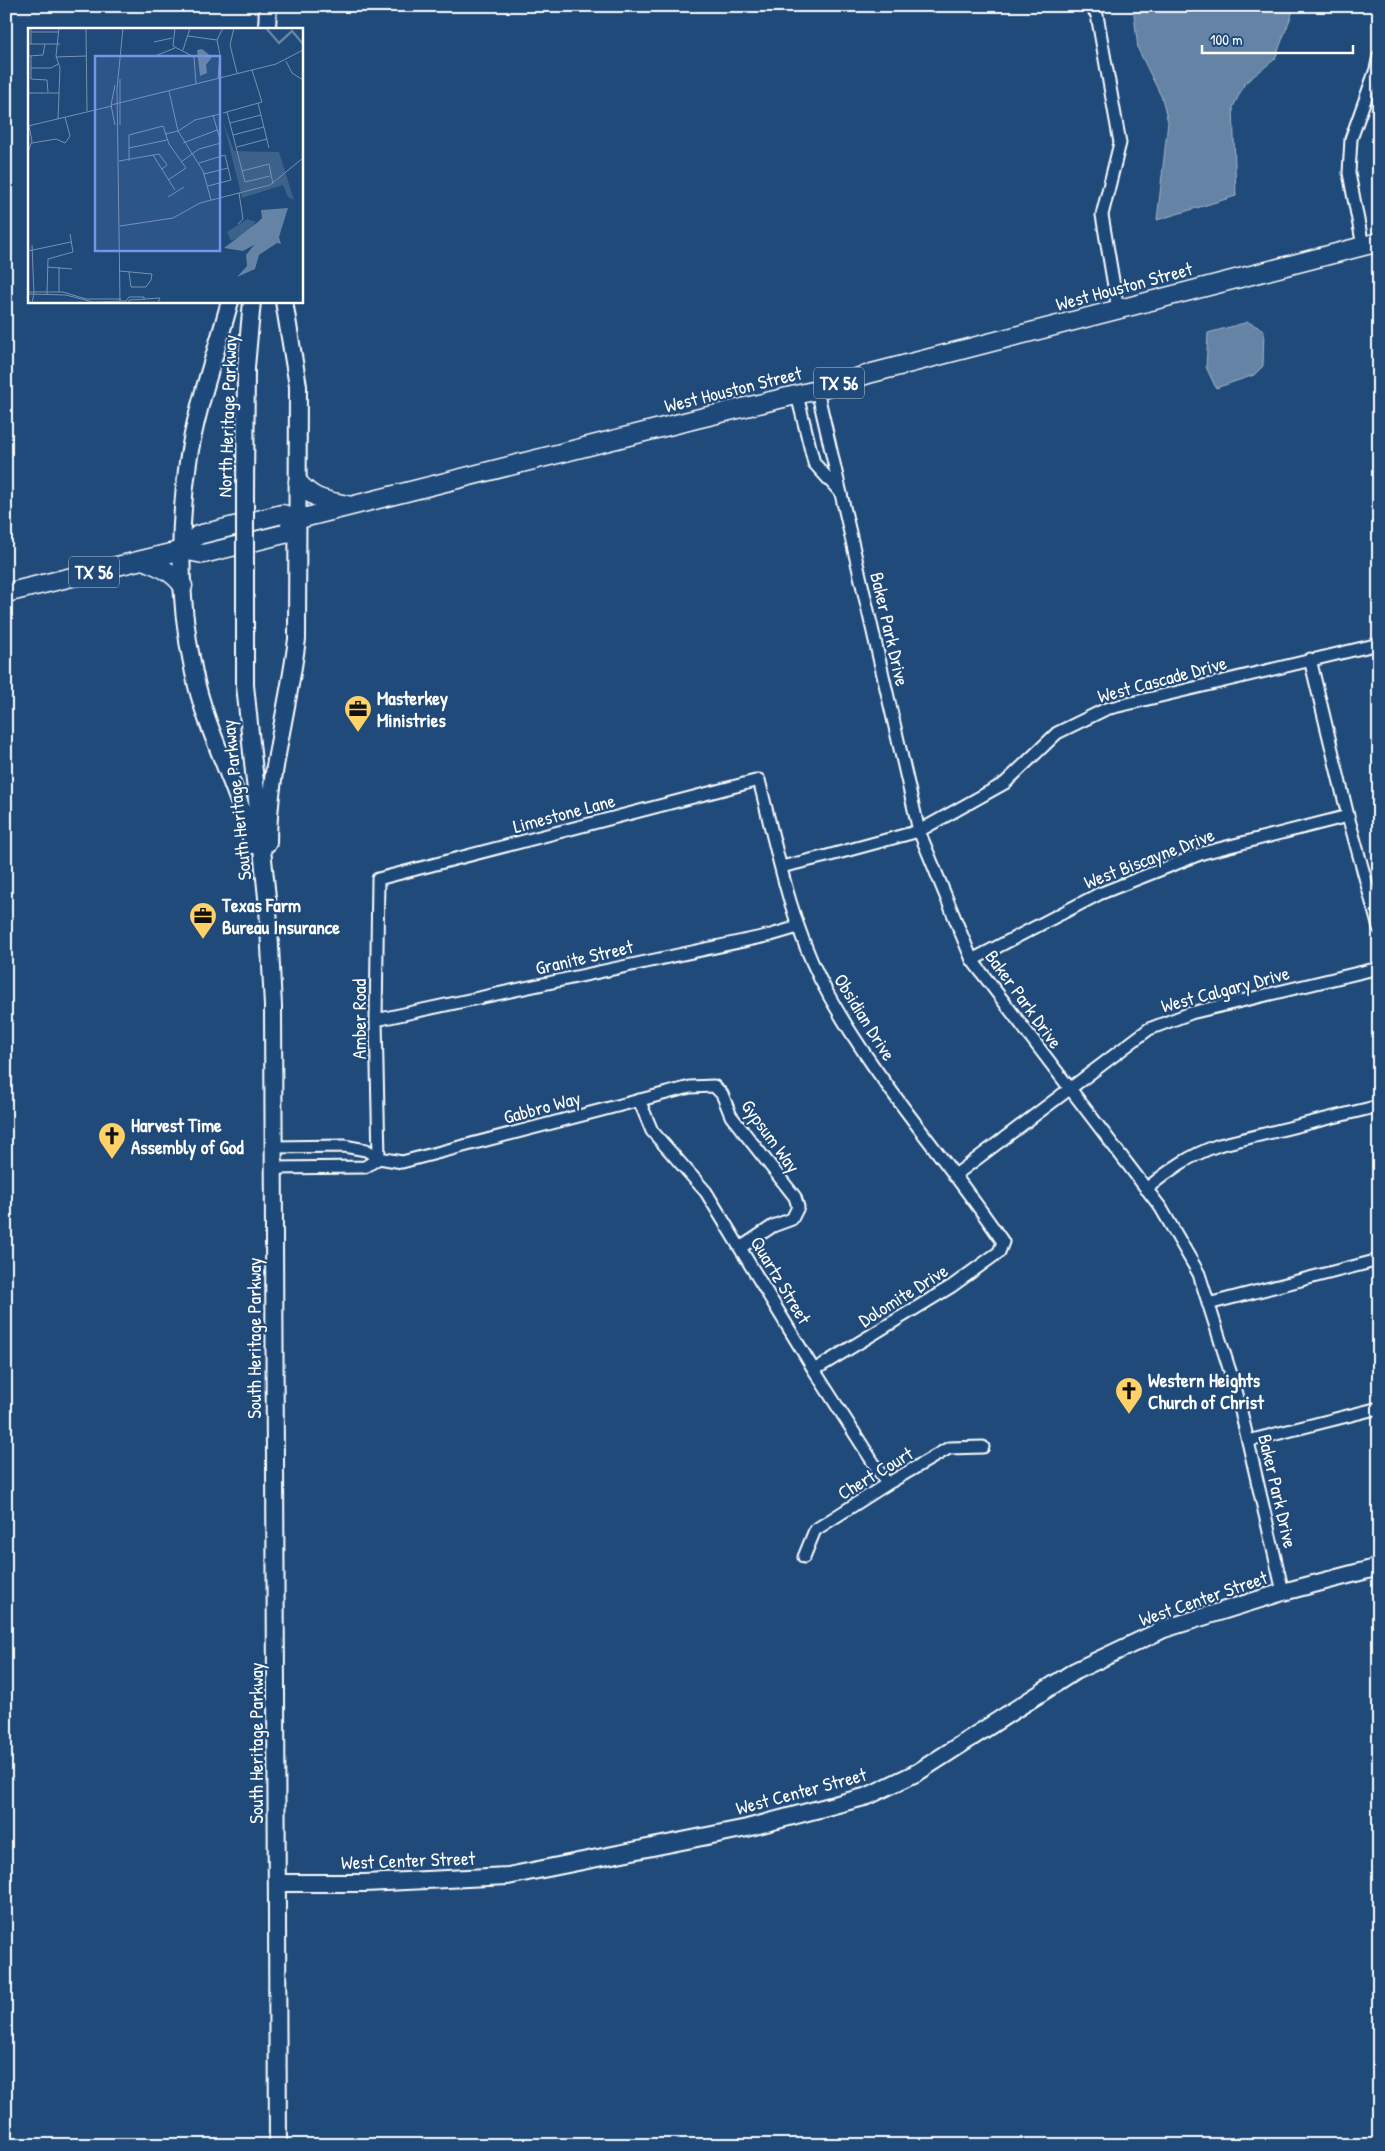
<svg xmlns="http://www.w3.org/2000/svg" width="1385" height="2151" font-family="'Patrick Hand',sans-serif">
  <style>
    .water { fill: #6583a4; stroke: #a3b5c8 }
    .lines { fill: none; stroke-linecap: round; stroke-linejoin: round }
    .street-casing { stroke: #fff; stroke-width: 15 }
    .secondary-casing { stroke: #fff; stroke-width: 20 }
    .primary-casing { stroke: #fff; stroke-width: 21 }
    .street { stroke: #1f4a7a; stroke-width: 11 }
    .secondary { stroke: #1f4a7a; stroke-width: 16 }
    .primary { stroke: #1f4a7a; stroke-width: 18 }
    .secondary-bridge-casing { stroke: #fff; stroke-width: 20; stroke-linecap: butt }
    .secondary-bridge { stroke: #1f4a7a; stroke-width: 16 }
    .labels { text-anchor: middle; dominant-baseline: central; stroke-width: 4.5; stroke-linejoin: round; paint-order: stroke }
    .shield { fill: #1f4a7a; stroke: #bcc9d7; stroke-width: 1 }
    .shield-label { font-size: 18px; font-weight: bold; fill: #fff }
    .street-label { font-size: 19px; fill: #fff; stroke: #1f4a7a }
    .poi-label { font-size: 19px; font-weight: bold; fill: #fff; stroke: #1f4a7a; text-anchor: start }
    .inset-river { fill: none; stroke: #6583a4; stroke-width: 2.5 }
    .inset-road { fill: none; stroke: #7992af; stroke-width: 1 }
    .view { fill: #7795e8; fill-opacity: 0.15; stroke: #7795e8; stroke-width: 2.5 }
    .inset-edge { fill: none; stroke: #fff; stroke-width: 2.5 }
  </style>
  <rect width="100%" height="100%" fill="#1f4a7a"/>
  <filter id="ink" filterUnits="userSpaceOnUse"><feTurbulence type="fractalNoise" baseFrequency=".02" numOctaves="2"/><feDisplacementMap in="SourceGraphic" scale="10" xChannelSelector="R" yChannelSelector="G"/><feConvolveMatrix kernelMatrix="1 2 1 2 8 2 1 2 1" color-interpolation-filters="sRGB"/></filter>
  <g filter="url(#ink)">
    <!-- water -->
    <path class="water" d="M 1133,6 L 1290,6 L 1293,11 L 1275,59 L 1245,83 L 1233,107 L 1236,196 L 1157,220 L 1168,122 L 1162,98 L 1138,49 Z
      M 1248,322 L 1264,330 L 1263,366 L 1254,375 L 1216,388 L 1206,367 L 1208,333 Z"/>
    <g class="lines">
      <defs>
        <path id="street" d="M 1091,6 L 1097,15 L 1120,143 L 1102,215 L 1118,310
          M 1363,246 L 1349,173 L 1351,139 L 1376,69 L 1379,56
          M 817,390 L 919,831 L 972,960 L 1161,1208 L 1199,1274 L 1236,1390 L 1283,1592
          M 797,395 L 814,463 L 841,493
          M 1310,659 L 1348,816 L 1379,928
          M 781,867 L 827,856 L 919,831 L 1005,783 L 1057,733 L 1106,709 L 1379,644
          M 972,960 L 1099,894 L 1203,853 L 1348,816
          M 376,1020 L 771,935 L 798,927
          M 639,1100 L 652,1131 L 706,1192 L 814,1370 L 887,1484
          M 273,1147 L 344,1146 L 366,1150 L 379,1158 L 402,1162 L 690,1087 L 714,1086 L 722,1094 L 731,1116 L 795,1197 L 798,1207 L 792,1219 L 773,1226 L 740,1248
          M 379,1158 L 376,1020 L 378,879 L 759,780 C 776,846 789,917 820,979 C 869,1074 943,1153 1003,1242 L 999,1252 L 952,1286 L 814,1370
          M 273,1168 L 365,1167 L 379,1158
          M 954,1176 L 1149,1029 L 1191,1013 L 1379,968
          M 1146,1189 C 1171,1169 1188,1156 1219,1145 L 1379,1106
          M 1208,1304 L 1379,1260
          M 1248,1441 L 1379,1408
          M 804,1557 L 815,1530 L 887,1484 L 949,1448 L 983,1447"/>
        <path id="secondary" d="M 267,29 L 268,6
          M 230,301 C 216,354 196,408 188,462 C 178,531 179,605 194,673 C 206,732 238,786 253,845
          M 245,491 L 246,367 L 252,301
          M 245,573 L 245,685 L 268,907 L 273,1006 L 278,2145
          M 268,843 C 268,774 289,707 297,639 L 298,386 L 284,301
          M 277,1883 L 365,1883 L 508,1876 L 747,1828 L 868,1796 L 918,1772 L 1075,1671 L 1164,1629 L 1283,1592 L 1379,1567"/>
        <path id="primary" d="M 298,482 C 314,500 324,500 347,505
          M 183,550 L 198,535 L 282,514 L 299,519
          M 143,560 C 160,567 172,571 183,586
          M 6,593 L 183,550 L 203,554 L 284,534 L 299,519 L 696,419 L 817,390 L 872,373 L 1379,242"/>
      </defs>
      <!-- street casing -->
      <use href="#street" class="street-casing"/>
      <!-- secondary casing -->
      <use href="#secondary" class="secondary-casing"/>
      <!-- primary casing -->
      <use href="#primary" class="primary-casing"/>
      <!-- street -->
      <use href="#street" class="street"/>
      <!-- secondary -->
      <use href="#secondary" class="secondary"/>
      <!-- primary -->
      <use href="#primary" class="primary"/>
      <defs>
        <path id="secondary-bridge" d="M 245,573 L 245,491"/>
      </defs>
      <!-- secondary-bridge casing -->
      <use href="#secondary-bridge" class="secondary-bridge-casing"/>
      <!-- secondary-bridge -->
      <use href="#secondary-bridge" class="secondary-bridge"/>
    </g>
  </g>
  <!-- icons -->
  <defs>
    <symbol id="office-pin" viewBox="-11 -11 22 30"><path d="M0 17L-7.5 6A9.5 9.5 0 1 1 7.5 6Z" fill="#ffd166" stroke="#1f4a7a"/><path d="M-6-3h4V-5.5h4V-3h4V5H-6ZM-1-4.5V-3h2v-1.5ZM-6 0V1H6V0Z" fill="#111"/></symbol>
    <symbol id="church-pin" viewBox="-11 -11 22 30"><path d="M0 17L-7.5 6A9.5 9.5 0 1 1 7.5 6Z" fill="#ffd166" stroke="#1f4a7a"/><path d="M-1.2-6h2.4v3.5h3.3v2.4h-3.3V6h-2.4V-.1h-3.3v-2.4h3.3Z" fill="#111"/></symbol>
  </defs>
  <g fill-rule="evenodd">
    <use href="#office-pin" x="342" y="693" width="32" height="43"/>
    <use href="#office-pin" x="187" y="900" width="32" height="43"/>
    <use href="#church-pin" x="96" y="1120" width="32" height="43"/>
    <use href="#church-pin" x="1113" y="1375" width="32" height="43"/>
  </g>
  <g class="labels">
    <!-- shield labels -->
    <g class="shield">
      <rect x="814" y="367.5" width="50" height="31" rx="4"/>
      <rect x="69" y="556.5" width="50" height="31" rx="4"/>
    </g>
    <g class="shield-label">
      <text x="839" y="383">TX 56</text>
      <text x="94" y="572">TX 56</text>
    </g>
    <!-- street labels -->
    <g class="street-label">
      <text transform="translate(1124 286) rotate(-15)">West Houston Street</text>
      <text transform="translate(733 389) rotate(-14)">West Houston Street</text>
      <text transform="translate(227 416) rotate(-88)">North Heritage Parkway</text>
      <text transform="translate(890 629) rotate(77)">Baker Park Drive</text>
      <text transform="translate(1162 679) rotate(-15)">West Cascade Drive</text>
      <text transform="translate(236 800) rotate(-96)">South Heritage Parkway</text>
      <text transform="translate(564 813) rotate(-15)">Limestone Lane</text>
      <text transform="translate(1149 858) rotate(-21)">West Biscayne Drive</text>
      <text transform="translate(584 957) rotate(-13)">Granite Street</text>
      <text transform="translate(1225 989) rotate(-15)">West Calgary Drive</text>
      <text transform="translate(1024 999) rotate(54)">Baker Park Drive</text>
      <text transform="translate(865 1017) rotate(58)">Obsidian Drive</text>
      <text transform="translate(359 1019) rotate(-90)">Amber Road</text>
      <text transform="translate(542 1107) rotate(-15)">Gabbro Way</text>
      <text transform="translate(771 1136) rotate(54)">Gypsum Way</text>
      <text transform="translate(781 1280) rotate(59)">Quartz Street</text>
      <text transform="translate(903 1295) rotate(-32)">Dolomite Drive</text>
      <text transform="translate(254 1338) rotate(-90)">South Heritage Parkway</text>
      <text transform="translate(875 1473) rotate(-31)">Chert Court</text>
      <text transform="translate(1278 1491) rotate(77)">Baker Park Drive</text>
      <text transform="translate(1203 1598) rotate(-19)">West Center Street</text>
      <text transform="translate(256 1743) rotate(-90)">South Heritage Parkway</text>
      <text transform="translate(801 1791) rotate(-15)">West Center Street</text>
      <text transform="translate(408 1860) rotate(-2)">West Center Street</text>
    </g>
    <!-- poi labels -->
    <g class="poi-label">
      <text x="377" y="698">Masterkey<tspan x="377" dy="22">Ministries</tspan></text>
      <text x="222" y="905">Texas Farm<tspan x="222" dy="22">Bureau Insurance</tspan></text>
      <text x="131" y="1125">Harvest Time<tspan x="131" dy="22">Assembly of God</tspan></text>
      <text x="1148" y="1380">Western Heights<tspan x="1148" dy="22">Church of Christ</tspan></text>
    </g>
  </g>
  <!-- overview -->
  <g transform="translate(28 28)">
    <rect width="275" height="275" fill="#1f4a7a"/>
    <path d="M 195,93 L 206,123 L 251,124 L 266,172 L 260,169 L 255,157 L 214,170 ZM 219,191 L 228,194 L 216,207 L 203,213 L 199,204 Z" fill="#3c618b"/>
    <path d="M 174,21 L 184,29 L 178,37 L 179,45 L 172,48 L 169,22 ZM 260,180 L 251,209 L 253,216 L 249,215 L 231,227 L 227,241 L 209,249 L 219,238 L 218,227 L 226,217 L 215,223 L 196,220 L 230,194 L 234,190 L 233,182 Z" fill="#6583a4"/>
    <path class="inset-river" d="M 238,0 L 251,15 L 264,3 L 275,16"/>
    <path class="inset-road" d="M 3,0 L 3,16M 58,0 L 59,83M 147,0 L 145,18 L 166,29 L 168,56M 206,0 L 202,17 L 209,45M 3,4 L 31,4M 160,8 L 189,12M 126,14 L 144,10M 0,16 L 32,16M 155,22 L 162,0M 0,28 L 15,27 L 17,16M 3,28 L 3,51 L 19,52 L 20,64M 127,28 L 147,20M 28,29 L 58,28M 258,33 L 264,45 L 275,52M 3,40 L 23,40 L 30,36M 190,50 L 192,27 L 189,12 L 195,0M 87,57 L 83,77 L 87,97M 141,63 L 150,103 L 175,143 L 183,172M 0,65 L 31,65M 230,75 L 241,120M 83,77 L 248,36 L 275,22M 199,84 L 217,154 L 242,148M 195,85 L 234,74 L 224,42M 30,91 L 32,40 L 28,28 L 31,0M 202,95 L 233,87M 92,97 L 92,51M 0,98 L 84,78M 137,106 L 150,103 L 167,92 L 192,86M 205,107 L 236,99M 4,115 L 28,111 L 37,115 L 42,108 L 37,89M 155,115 L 189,102M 209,119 L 239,111M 101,120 L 139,112M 0,124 L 4,113 L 1,98M 125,127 L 147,162M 91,133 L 131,126 L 139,137 L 134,141M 101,133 L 101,107 L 135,98 L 141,116 L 158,140 L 140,152M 153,134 L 171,121 L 193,115 L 185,87M 171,135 L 197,127 L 203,152 L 180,158M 214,143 L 241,136 L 245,156M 176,146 L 200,140M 140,169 L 156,159M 210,196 L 215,191 L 211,165M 92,198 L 145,190 L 172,175 L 242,157 L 275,130M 0,223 L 43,214M 19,239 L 44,241M 92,243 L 124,246 L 123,252 L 118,259 L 103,259 L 101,244M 0,264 L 35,264 L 58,271 L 93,271M 31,264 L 31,239M 0,266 L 38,267 L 65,274 L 98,273 L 101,269 L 116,269 L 116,272M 19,266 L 20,231 L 45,224 L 42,206M 4,275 L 6,266 L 4,217M 92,275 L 89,61 L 95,0M 101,275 L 101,272 L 132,270 L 130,275"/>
    <path class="view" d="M 67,28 L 192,28 L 192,223 L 67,223 Z"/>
    <rect width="275" height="275" class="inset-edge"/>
  </g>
  <!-- margin -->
  <rect width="1385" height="2151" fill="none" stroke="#1f4a7a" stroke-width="25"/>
  <rect x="12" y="12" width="1360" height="2126" fill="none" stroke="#fff" stroke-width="2" filter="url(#ink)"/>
  <!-- scale -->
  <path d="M1202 45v8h151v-8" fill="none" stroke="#ffffff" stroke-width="2.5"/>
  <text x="1210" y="45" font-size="15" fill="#ffffff" stroke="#1f4a7a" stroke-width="4" paint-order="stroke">100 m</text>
</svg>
